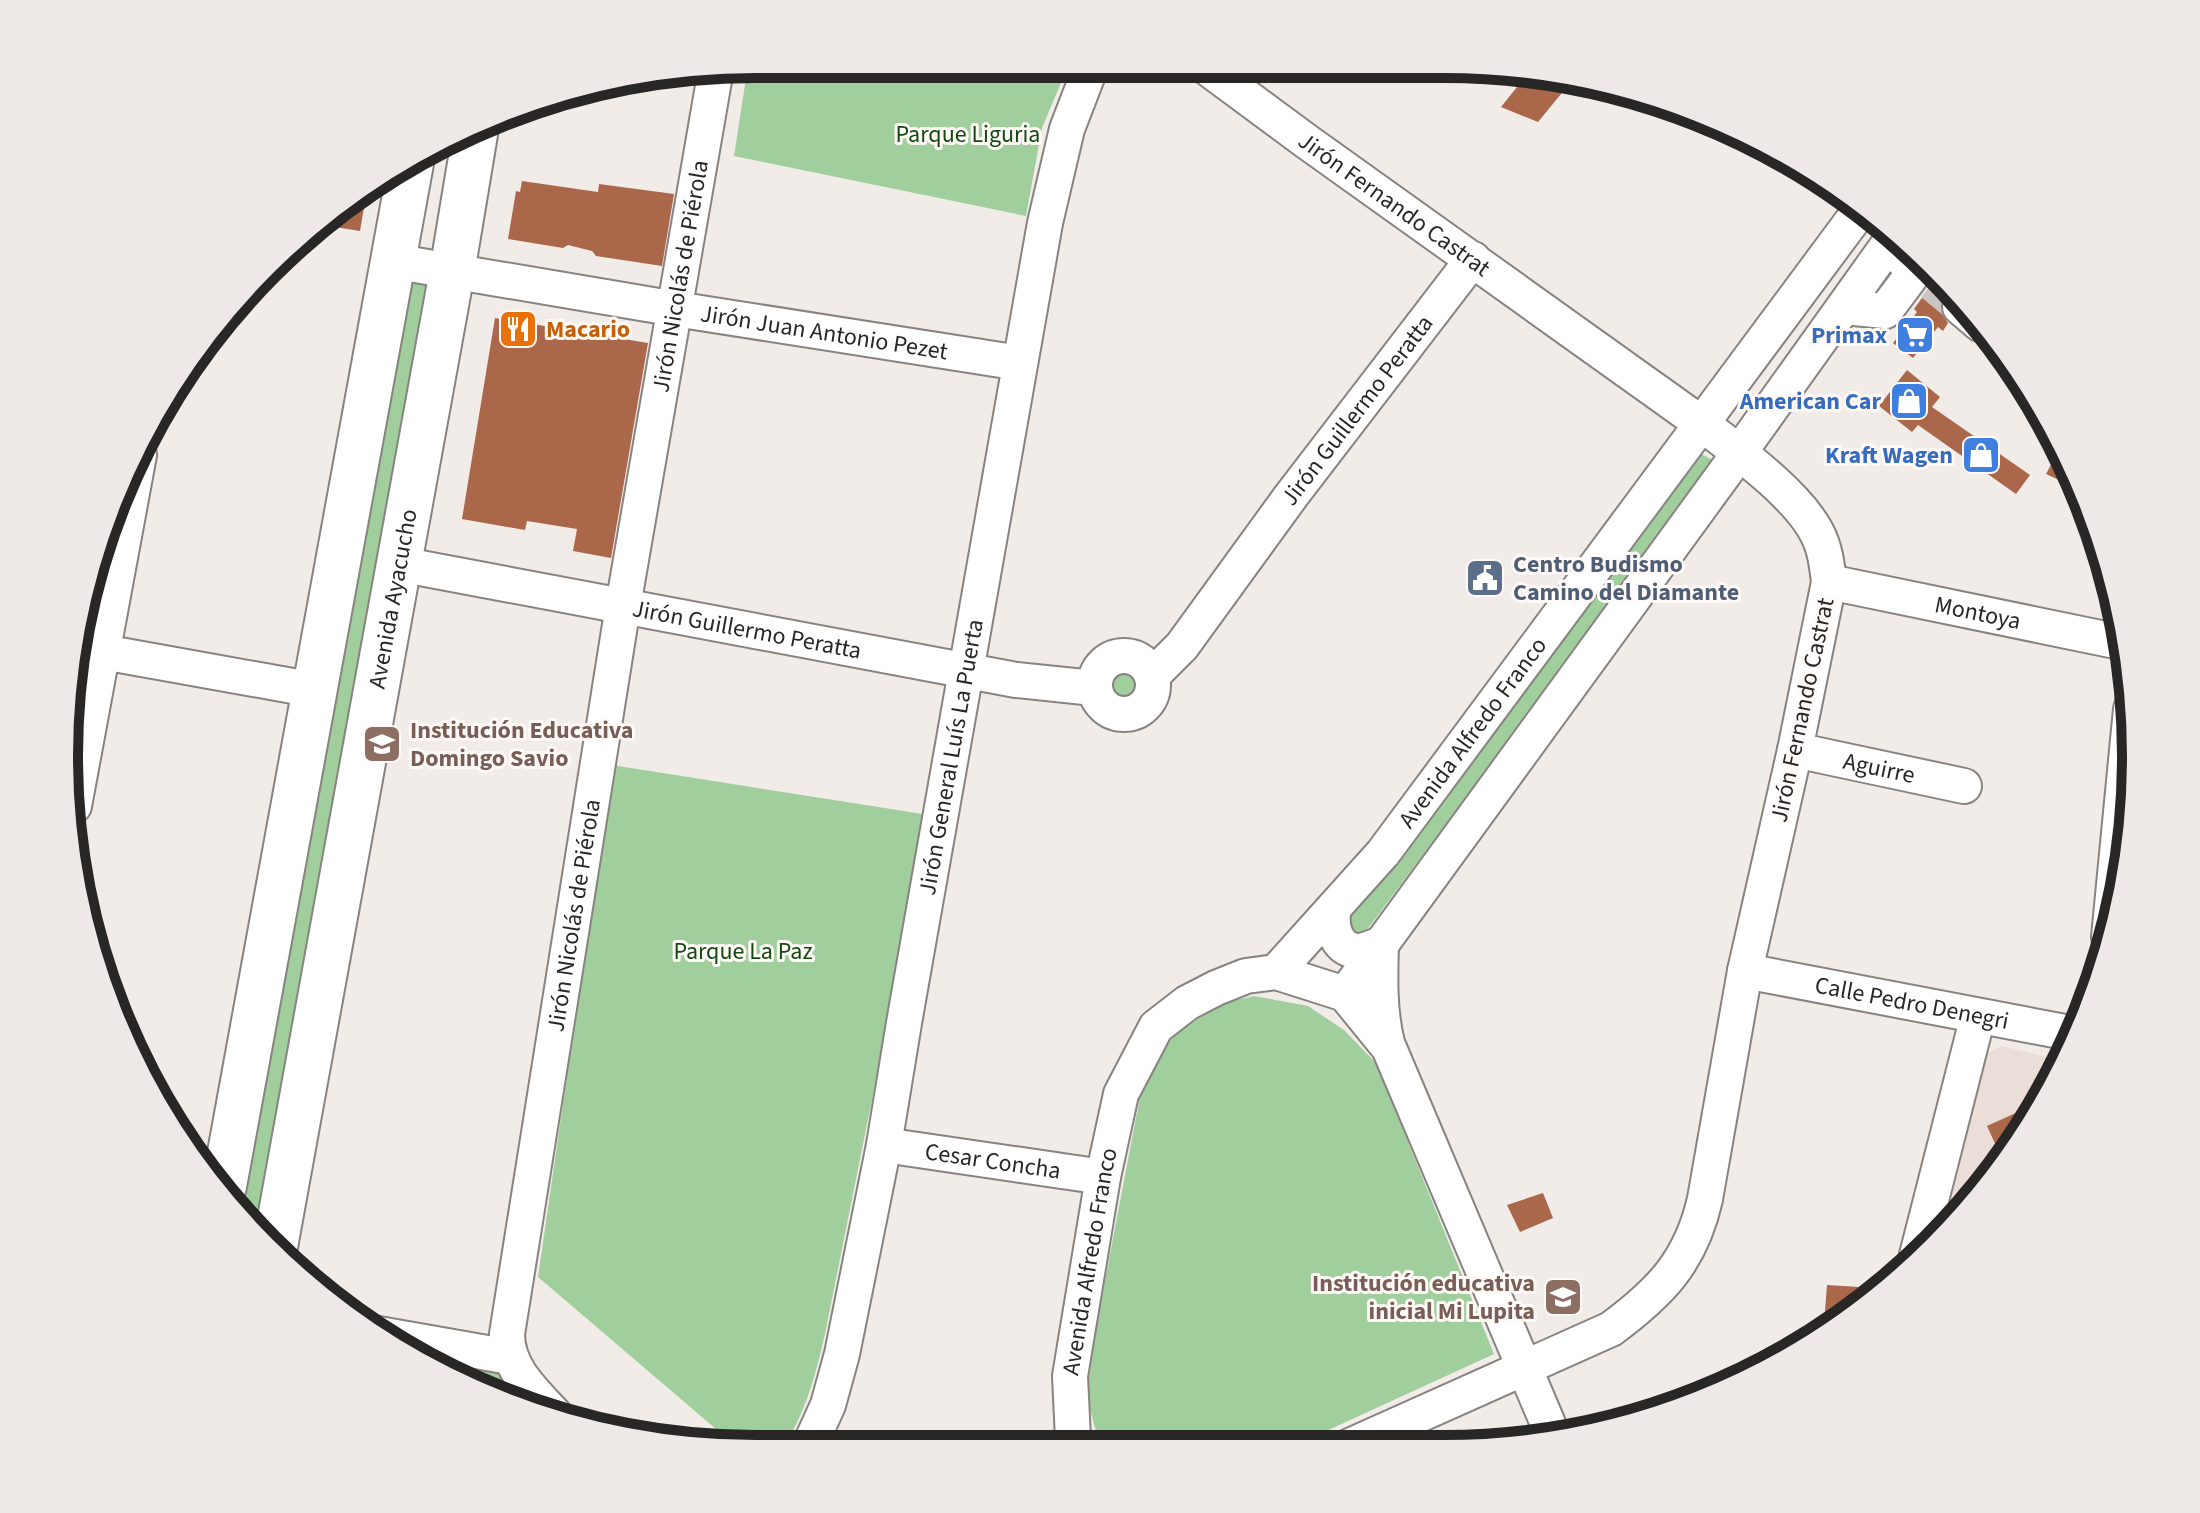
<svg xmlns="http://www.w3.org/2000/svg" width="2200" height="1513" font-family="'Source Sans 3',sans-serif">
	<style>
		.built { fill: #ebddd8 }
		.green { fill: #a1ce9d }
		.building { fill: #aa6749 }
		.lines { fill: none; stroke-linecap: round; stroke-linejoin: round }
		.minor-tunnel { stroke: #cac5c2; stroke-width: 34; stroke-dasharray: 34 17; stroke-linecap: butt }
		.minor-casing { stroke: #888380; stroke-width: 38 }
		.major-casing { stroke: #888380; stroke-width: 48 }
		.minor { stroke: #fff; stroke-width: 34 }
		.major { stroke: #fff; stroke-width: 44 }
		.labels { text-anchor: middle; stroke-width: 6; stroke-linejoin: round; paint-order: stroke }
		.park-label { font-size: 24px; fill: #144912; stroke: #fff9f7 }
		.street-label { font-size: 24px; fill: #292726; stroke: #fff9f7 }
		.food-label { font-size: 24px; font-weight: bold; fill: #c56008; stroke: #fff9f7; text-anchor: start }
		.shop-label { font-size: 24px; font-weight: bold; fill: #366cbe; stroke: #fff9f7; text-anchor: end }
		.service-label { font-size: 24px; font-weight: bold; fill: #4e5e75; stroke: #fff9f7; text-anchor: start }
		.education-label { font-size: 24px; font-weight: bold; fill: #785e54; stroke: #fff9f7; text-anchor: start }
		.rim { fill: none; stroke: #292726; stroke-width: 10 }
	</style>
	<rect width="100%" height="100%" fill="#f2ece9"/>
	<!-- built -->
	<path class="built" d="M 2001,1046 L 2048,1057 L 2064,1058 L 2019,1142 L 1943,1235 L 1986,1054 Z"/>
	<!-- green -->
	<g class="green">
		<path d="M 757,64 L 1069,64 L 1042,128 L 1026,216 L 734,156 L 748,65 Z"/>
		<path d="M 408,273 L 437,278 L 263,1241 L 240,1209 Z"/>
		<path d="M 1695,451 L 1717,462 L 1360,939 L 1349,938 L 1342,912 Z"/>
		<circle cx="1123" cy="684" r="18"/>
		<path d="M 612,765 L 929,815 L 825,1334 C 815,1377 806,1412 782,1449 L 737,1447 L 538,1277 Z"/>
		<path d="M 1254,996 L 1308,1006 L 1344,1030 L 1376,1063 L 1494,1354 L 1287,1449 L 1105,1449 L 1095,1428 L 1086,1394 L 1096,1328 L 1143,1081 L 1175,1034 L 1223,1003 Z"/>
		<path d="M 355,1318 L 491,1347 L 534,1409 L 491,1396 L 371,1332 Z"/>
	</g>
	<!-- building -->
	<g class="building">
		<path d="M 1529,72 L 1575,77 L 1538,122 L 1501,107 Z"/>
		<path d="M 522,181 L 598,192 L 599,184 L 674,194 L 662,266 L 596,256 L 592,251 L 568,245 L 563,248 L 508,239 L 516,191 L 520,192 Z"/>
		<path d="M 368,184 L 360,231 L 322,225 L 342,207 Z"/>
		<path d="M 1939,274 L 1952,289 L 1944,295 L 1940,304 L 1942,314 L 1948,323 L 1943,331 L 1938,327 L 1913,358 L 1893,343 L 1917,312 L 1914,309 Z"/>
		<path d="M 495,318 L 648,343 L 611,558 L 573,551 L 577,529 L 527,521 L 525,530 L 462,519 Z"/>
		<path d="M 1907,370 L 1940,397 L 1932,407 L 2030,475 L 2016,494 L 1918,425 L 1912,432 L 1879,406 Z"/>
		<path d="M 2060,448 L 2069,465 L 2083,491 L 2046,474 Z"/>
		<path d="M 2040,1102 L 2019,1142 L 2003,1161 L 1987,1126 Z"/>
		<path d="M 1543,1193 L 1553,1218 L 1520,1232 L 1507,1205 Z"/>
		<path d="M 1827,1285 L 1875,1288 L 1824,1324 Z"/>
	</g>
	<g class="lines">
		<!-- minor-tunnel -->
		<path class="minor-tunnel" d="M 1932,284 L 1960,307"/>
		<defs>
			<g id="minor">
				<path id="s1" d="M 1202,64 L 1306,141 L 1702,424 C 1737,451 1797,494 1817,533 C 1825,548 1827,565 1829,582 L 1795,750 L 1745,971 L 1705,1199 C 1691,1261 1661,1292 1611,1329 L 1343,1449"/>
				<path id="s2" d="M 392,261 L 688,311 L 1020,363"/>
				<path d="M 1844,307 L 1885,311 L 1915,271 L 1888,246"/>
				<path d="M 1960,307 L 1980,324"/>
				<path id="s3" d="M 399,564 L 1016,680 L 1094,688"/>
				<path id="s4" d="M 1829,582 L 2125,643"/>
				<path d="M 75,647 L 315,690"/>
				<circle cx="1124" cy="685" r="29"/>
				<path id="s5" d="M 1152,676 L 1182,646 L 1291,496 L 1473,259"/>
				<path id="s6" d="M 1795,750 L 1964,786"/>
				<path d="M 74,806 L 139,455"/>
				<path d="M 1334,908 C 1330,925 1335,947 1355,951 C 1363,952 1373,947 1381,944 C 1380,978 1379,1010 1387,1043"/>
				<path d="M 2109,937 L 2131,709"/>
				<path id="s7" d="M 1745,971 L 2070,1033 L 2078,1032"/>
				<path id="s8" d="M 1276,972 L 1383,853 L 1858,213"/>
				<path d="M 1345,994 L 1724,474 L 1893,238"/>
				<path id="s9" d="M 884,1145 L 1103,1177"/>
				<path d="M 1916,1259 L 1978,1016"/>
				<path d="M 373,1333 L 510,1357"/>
				<path id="s10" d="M 556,1416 C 534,1392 507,1369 507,1334 L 623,606 L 716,69"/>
				<path id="s11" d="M 808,1449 L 828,1405 L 842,1354 L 884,1145 L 904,1023 L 1045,223 L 1067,129 L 1092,64"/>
				<path id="s12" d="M 1077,1449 L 1073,1439 L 1070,1376 L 1103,1177 L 1121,1094 L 1156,1027 L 1187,1003 L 1216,988 L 1246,976 L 1276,972 L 1345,994 L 1389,1048 L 1554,1438"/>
			</g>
			<g id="major">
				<path d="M 224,1186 L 411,163"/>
				<path id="s13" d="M 274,1252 L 452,272 L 475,134"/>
			</g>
		</defs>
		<!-- minor casing -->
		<use href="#minor" class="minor-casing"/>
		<!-- major casing -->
		<use href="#major" class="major-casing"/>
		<!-- minor -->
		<use href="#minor" class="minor"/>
		<!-- major -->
		<use href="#major" class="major"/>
	</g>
	<!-- icons -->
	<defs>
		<symbol id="restaurant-square" viewBox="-11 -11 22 22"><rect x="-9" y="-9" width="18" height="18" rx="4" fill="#e8710a" stroke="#fff9f7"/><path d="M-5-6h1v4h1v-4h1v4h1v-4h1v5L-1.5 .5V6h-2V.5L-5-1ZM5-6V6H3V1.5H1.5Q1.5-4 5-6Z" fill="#fff"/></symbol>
		<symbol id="supermarket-square" viewBox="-11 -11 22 22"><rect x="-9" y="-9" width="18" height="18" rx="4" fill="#3f7fe0" stroke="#fff9f7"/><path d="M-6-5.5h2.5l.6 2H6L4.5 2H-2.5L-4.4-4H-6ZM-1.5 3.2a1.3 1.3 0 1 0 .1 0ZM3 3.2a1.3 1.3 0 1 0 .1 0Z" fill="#fff"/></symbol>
		<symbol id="shop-square" viewBox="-11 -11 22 22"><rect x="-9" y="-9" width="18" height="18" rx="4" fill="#3f7fe0" stroke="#fff9f7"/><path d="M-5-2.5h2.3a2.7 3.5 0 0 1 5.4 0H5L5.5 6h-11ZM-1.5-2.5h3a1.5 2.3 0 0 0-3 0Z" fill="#fff"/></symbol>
		<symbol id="civic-square" viewBox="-11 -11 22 22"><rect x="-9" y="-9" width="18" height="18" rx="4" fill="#5c6f8a" stroke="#fff9f7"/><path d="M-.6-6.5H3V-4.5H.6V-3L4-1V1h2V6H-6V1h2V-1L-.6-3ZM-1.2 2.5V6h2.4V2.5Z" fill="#fff"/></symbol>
		<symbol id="school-square" viewBox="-11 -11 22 22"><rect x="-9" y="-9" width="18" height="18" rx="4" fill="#8d6e63" stroke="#fff9f7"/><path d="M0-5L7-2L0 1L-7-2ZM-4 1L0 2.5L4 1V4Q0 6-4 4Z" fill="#fff"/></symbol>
	</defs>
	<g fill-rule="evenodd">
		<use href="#restaurant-square" x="496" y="307" width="44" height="44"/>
		<use href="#supermarket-square" x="1893" y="313" width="44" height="44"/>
		<use href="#shop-square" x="1887" y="379" width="44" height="44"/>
		<use href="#shop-square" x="1959" y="433" width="44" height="44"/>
		<use href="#civic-square" x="1463" y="556" width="44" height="44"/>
		<use href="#school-square" x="360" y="722" width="44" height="44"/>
		<use href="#school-square" x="1541" y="1275" width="44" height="44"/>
	</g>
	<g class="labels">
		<!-- park labels -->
		<g class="park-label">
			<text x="968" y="142">Parque Liguria</text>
			<text x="743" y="959">Parque La Paz</text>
		</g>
		<!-- street labels -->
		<g class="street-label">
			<text dy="8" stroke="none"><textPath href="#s1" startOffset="238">Jirón Fernando Castrat</textPath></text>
			<text dy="8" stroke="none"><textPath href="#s10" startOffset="1170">Jirón Nicolás de Piérola</textPath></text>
			<text dy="8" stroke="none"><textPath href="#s2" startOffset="438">Jirón Juan Antonio Pezet</textPath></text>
			<text dy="8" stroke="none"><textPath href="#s5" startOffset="336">Jirón Guillermo Peratta</textPath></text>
			<text dy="8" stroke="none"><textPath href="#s13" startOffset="664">Avenida Ayacucho</textPath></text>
			<text dy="8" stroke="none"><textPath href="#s4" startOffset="152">Montoya</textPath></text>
			<text dy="8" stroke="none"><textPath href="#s3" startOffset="354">Jirón Guillermo Peratta</textPath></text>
			<text transform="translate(1802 710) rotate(-78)" y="8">Jirón Fernando Castrat</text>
			<text dy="8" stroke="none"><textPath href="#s8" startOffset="310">Avenida Alfredo Franco</textPath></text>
			<text dy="8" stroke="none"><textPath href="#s11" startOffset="708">Jirón General Luís La Puerta</textPath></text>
			<text dy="8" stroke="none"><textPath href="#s6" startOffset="86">Aguirre</textPath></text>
			<text dy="8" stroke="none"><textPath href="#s10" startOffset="522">Jirón Nicolás de Piérola</textPath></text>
			<text dy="8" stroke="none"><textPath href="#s7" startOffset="170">Calle Pedro Denegri</textPath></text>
			<text dy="8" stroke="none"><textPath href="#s9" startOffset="110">Cesar Concha</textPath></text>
			<text dy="8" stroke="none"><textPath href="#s12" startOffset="190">Avenida Alfredo Franco</textPath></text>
		</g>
		<!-- food labels -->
		<g class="food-label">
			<text x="546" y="337">Macario</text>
		</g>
		<!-- shop labels -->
		<g class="shop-label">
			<text x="1887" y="343">Primax</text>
			<text x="1881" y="409">American Car</text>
			<text x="1953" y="463">Kraft Wagen</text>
		</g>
		<!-- service labels -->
		<g class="service-label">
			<text x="1513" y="572">Centro Budismo<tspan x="1513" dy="28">Camino del Diamante</tspan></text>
		</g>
		<!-- education labels -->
		<g class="education-label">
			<text x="410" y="738">Institución Educativa<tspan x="410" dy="28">Domingo Savio</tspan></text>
			<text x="1535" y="1291" text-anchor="end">Institución educativa<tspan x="1535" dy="28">inicial Mi Lupita</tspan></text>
		</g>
	</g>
	<!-- crop -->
	<path d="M0 0H2200V1513H0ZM756 78H1444A678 678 0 0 1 2122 756V757A678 678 0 0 1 1444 1435H756A678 678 0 0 1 78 757V756A678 678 0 0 1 756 78Z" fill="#eee8e6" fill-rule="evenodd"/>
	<path class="rim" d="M756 78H1444A678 678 0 0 1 2122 756V757A678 678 0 0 1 1444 1435H756A678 678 0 0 1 78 757V756A678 678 0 0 1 756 78Z"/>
</svg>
